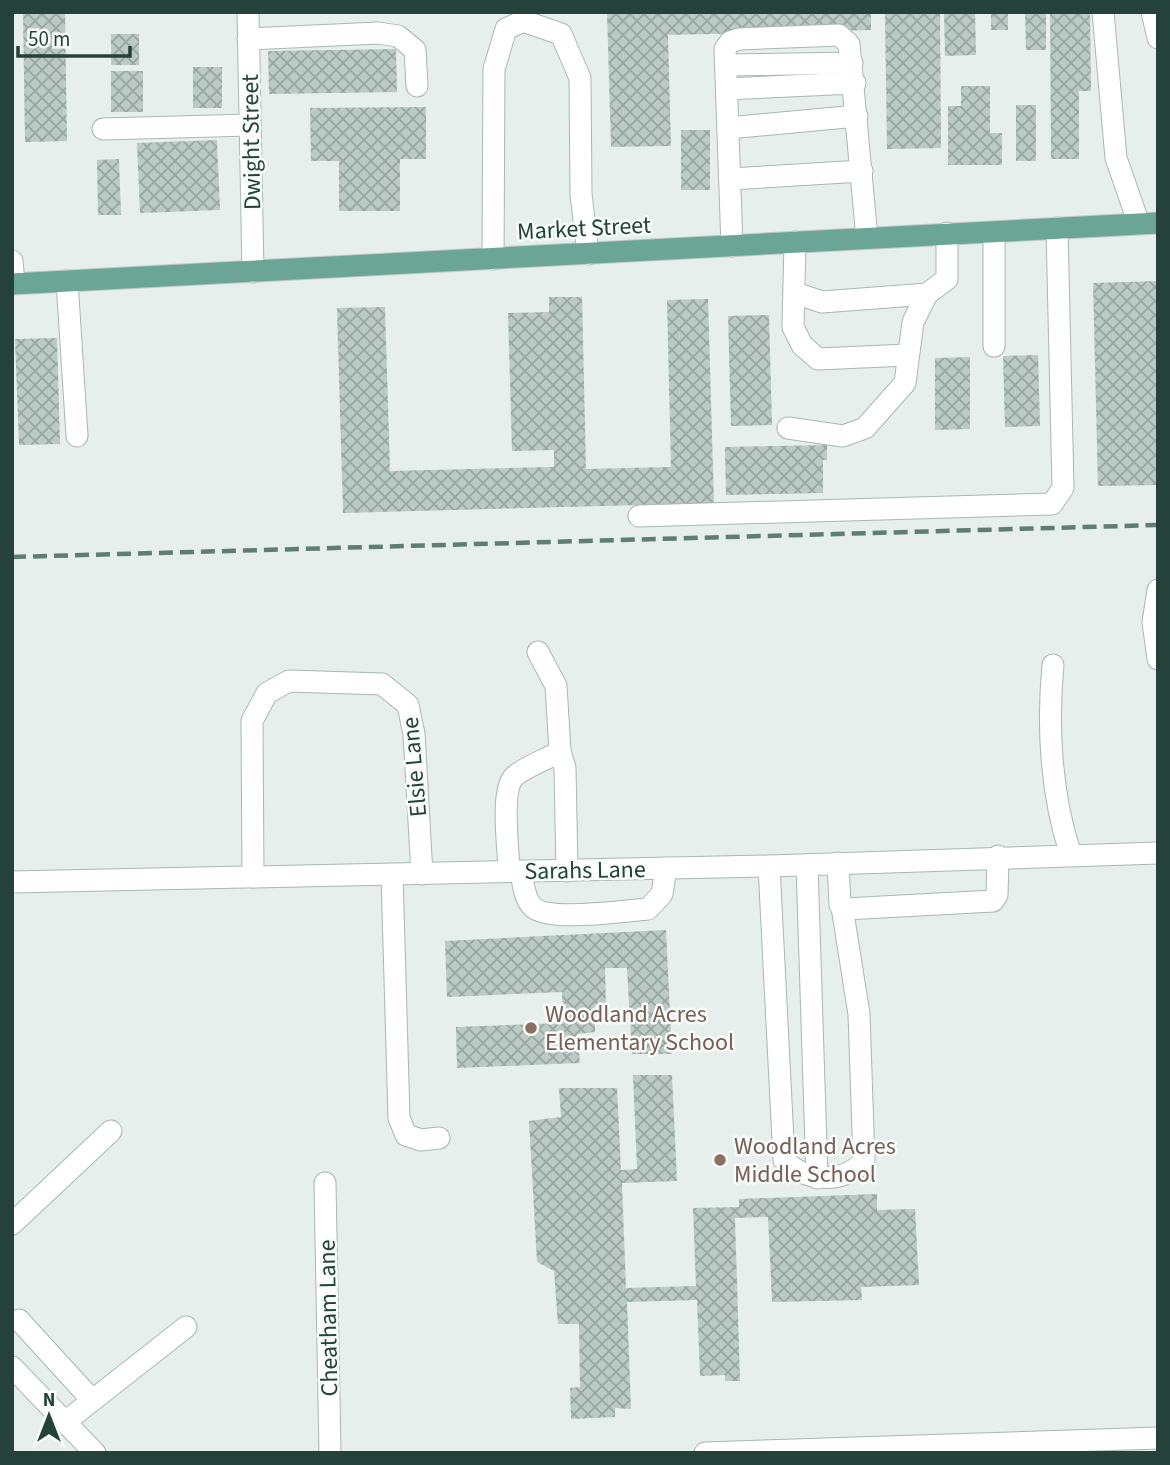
<svg xmlns="http://www.w3.org/2000/svg" width="1170" height="1465" font-family="'Source Sans 3',sans-serif">
	<style>
		.building { fill: url(#building-cross-hatch) }
		.lines { fill: none; stroke-linecap: round; stroke-linejoin: round }
		.minor-casing { stroke: #a8b8b2; stroke-width: 23 }
		.major-casing { stroke: #c2cac8; stroke-width: 23 }
		.minor { stroke: #fff; stroke-width: 21 }
		.major { stroke: #6aa596; stroke-width: 21 }
		.rail { stroke: #5f7d75; stroke-width: 4.5; stroke-dasharray: 14 7; stroke-linecap: butt }
		.education-dot { fill: #8d6e63; stroke: #f7fbf9; stroke-width: 2.5 }
		.labels { text-anchor: middle; stroke-width: 5; stroke-linejoin: round; paint-order: stroke }
		.street-label { font-size: 24px; fill: #24423a; stroke: #f7fbf9 }
		.education-label { font-size: 24px; fill: #785e54; stroke: #f7fbf9; text-anchor: start }
	</style>
	<defs>
		<pattern id="building-cross-hatch" width="8" height="8" patternUnits="userSpaceOnUse" patternTransform="scale(1.75)"><rect width="8" height="8" fill="#bbcac4"/><path d="M0 0l8 8M0 8l8-8" fill="none" stroke="#98a6a0"/></pattern>
	</defs>
	<rect width="100%" height="100%" fill="#e6efeb"/>
	<!-- building -->
	<g class="building">
		<path d="M 23,12 L 65,12 L 67,141 L 25,142 Z"/>
		<path d="M 607,12 L 871,12 L 871,30 L 668,35 L 671,146 L 611,147 Z"/>
		<path d="M 885,12 L 940,12 L 941,148 L 887,149 Z"/>
		<path d="M 944,12 L 975,12 L 976,55 L 945,56 Z"/>
		<rect x="991" y="12" width="17" height="18"/>
		<path d="M 1025,12 L 1046,12 L 1046,50 L 1026,50 Z"/>
		<path d="M 1050,12 L 1090,12 L 1091,91 L 1079,91 L 1079,159 L 1051,159 Z"/>
		<rect x="111" y="34" width="28" height="31"/>
		<path d="M 396,49 L 397,92 L 269,94 L 268,51 Z"/>
		<rect x="193" y="67" width="29" height="41"/>
		<rect x="111" y="71" width="32" height="41"/>
		<path d="M 961,86 L 990,86 L 990,133 L 1002,133 L 1002,165 L 948,165 L 948,106 L 961,106 Z"/>
		<rect x="1016" y="105" width="20" height="56"/>
		<path d="M 426,107 L 426,159 L 400,159 L 400,211 L 339,211 L 339,161 L 311,161 L 310,108 Z"/>
		<rect x="681" y="130" width="29" height="60"/>
		<path d="M 217,140 L 220,210 L 140,213 L 137,143 Z"/>
		<path d="M 119,159 L 121,215 L 98,215 L 97,160 Z"/>
		<path d="M 1158,281 L 1158,485 L 1098,486 L 1093,283 Z"/>
		<path d="M 549,297 L 582,297 L 586,469 L 671,467 L 667,300 L 708,299 L 714,503 L 343,513 L 337,308 L 385,307 L 390,471 L 554,467 L 554,450 L 512,451 L 508,313 L 549,312 Z"/>
		<path d="M 769,315 L 772,425 L 731,426 L 728,316 Z"/>
		<path d="M 57,338 L 60,444 L 19,445 L 15,339 Z"/>
		<path d="M 1038,355 L 1040,426 L 1005,427 L 1003,356 Z"/>
		<path d="M 970,357 L 970,429 L 935,430 L 935,358 Z"/>
		<path d="M 827,445 L 827,460 L 823,460 L 823,493 L 726,495 L 725,447 Z"/>
		<path d="M 666,930 L 672,1054 L 632,1054 L 627,968 L 605,968 L 606,1005 L 595,1005 L 595,1032 L 577,1034 L 580,1063 L 457,1068 L 456,1027 L 563,1023 L 562,992 L 447,997 L 445,941 Z"/>
		<path d="M 633,1075 L 672,1075 L 677,1181 L 622,1183 L 626,1288 L 696,1286 L 693,1208 L 739,1207 L 739,1199 L 877,1194 L 877,1210 L 915,1209 L 919,1285 L 861,1287 L 862,1300 L 772,1302 L 768,1217 L 735,1218 L 740,1381 L 725,1381 L 725,1375 L 700,1376 L 697,1300 L 627,1302 L 631,1409 L 615,1408 L 615,1417 L 571,1419 L 570,1388 L 580,1387 L 579,1324 L 558,1324 L 554,1271 L 537,1262 L 529,1121 L 561,1117 L 559,1088 L 617,1088 L 621,1170 L 637,1169 Z"/>
	</g>
	<g class="lines">
		<defs>
			<g id="minor">
				<path d="M 248,12 L 253,272"/>
				<path d="M 1103,12 L 1116,158 L 1139,224"/>
				<path d="M 1152,12 L 1158,38"/>
				<path d="M 248,39 L 378,33 L 398,36 L 415,50 L 417,86"/>
				<path d="M 726,65 L 852,63"/>
				<path d="M 727,89 L 855,83"/>
				<path d="M 728,128 L 857,116"/>
				<path d="M 103,129 L 250,125"/>
				<path d="M 730,179 L 862,171"/>
				<path d="M 994,233 L 994,346"/>
				<path d="M 795,242 L 793,327 L 802,345 L 818,359 L 907,355"/>
				<path d="M 732,246 L 725,49 L 730,42 L 739,39 L 839,35 L 849,44 L 867,238"/>
				<path d="M 493,259 L 494,69 L 506,29 L 523,21 L 561,34 L 580,78 L 581,194 L 588,254"/>
				<path d="M 12,261 L 14,283"/>
				<path d="M 67,281 L 77,436"/>
				<path d="M 795,293 L 822,302 L 927,294 L 947,279 L 947,233"/>
				<path d="M 788,428 L 843,436 L 865,428 L 905,383 L 913,322 L 927,294"/>
				<path d="M 639,516 L 1052,504 L 1063,488 L 1057,228"/>
				<path d="M 1158,590 L 1153,622 L 1158,659"/>
				<path d="M 538,652 L 556,686 L 560,751 L 565,768 L 567,871"/>
				<path d="M 1053,665 C 1047,727 1051,796 1071,855"/>
				<path d="M 838,863 L 840,905 L 845,909 L 993,901 L 997,895 L 998,856"/>
				<path d="M 807,865 L 817,1178"/>
				<path d="M 769,866 L 784,1160 C 804,1181 843,1185 864,1161 L 859,1014 L 842,907"/>
				<path d="M 509,871 C 509,851 499,787 516,775 C 529,765 546,760 560,751"/>
				<path d="M 521,871 C 523,883 524,899 533,907 C 548,922 625,911 648,909 L 662,894 L 666,868"/>
				<path d="M 392,875 L 399,1118 L 406,1135 L 421,1140 L 439,1138"/>
				<path d="M 253,877 L 252,721 L 267,693 L 289,681 L 382,684 L 408,705 L 414,734 L 422,874"/>
				<path d="M 12,882 L 769,866 L 1158,853"/>
				<path d="M 325,1183 L 330,1453"/>
				<path d="M 12,1224 L 111,1131"/>
				<path d="M 19,1320 L 92,1400"/>
				<path d="M 12,1367 L 95,1453"/>
				<path d="M 65,1422 L 186,1327"/>
				<path d="M 705,1453 L 1158,1438"/>
			</g>
			<path id="major" d="M 12,284 L 1158,223"/>
		</defs>
		<!-- minor casing -->
		<use href="#minor" class="minor-casing"/>
		<!-- major casing -->
		<use href="#major" class="major-casing"/>
		<!-- minor -->
		<use href="#minor" class="minor"/>
		<!-- major -->
		<use href="#major" class="major"/>
		<!-- rail -->
		<path class="rail" d="M 12,557 L 1158,525"/>
	</g>
	<!-- markers -->
	<g class="education-dot">
		<circle cx="531" cy="1028" r="7"/>
		<circle cx="720" cy="1160" r="7"/>
	</g>
	<g class="labels">
		<!-- street labels -->
		<g class="street-label">
			<text transform="translate(251 142) rotate(-91)" y="8">Dwight Street</text>
			<text transform="translate(584 228) rotate(-3)" y="8">Market Street</text>
			<text transform="translate(414 767) rotate(-95)" y="8">Elsie Lane</text>
			<text transform="translate(585 870) rotate(-1)" y="8">Sarahs Lane</text>
			<text transform="translate(328 1318) rotate(-91)" y="8">Cheatham Lane</text>
		</g>
		<!-- education labels -->
		<g class="education-label">
			<text x="545" y="1022">Woodland Acres<tspan x="545" dy="28">Elementary School</tspan></text>
			<text x="734" y="1154">Woodland Acres<tspan x="734" dy="28">Middle School</tspan></text>
		</g>
	</g>
	<!-- border -->
	<rect width="1170" height="1465" fill="none" stroke="#24423a" stroke-width="28"/>
	<!-- north arrow -->
	<g transform="translate(49 1416)" stroke="#f7fbf9" stroke-width="5" paint-order="stroke">
	<path d="M0-5L12 26L0 18L-12 26Z" fill="#24423a"/>
	<text y="-10" font-size="19" font-weight="bold" text-anchor="middle" fill="#24423a">N</text>
	</g>
	<!-- scale -->
	<path d="M18 46v10h112v-10" fill="none" stroke="#24423a" stroke-width="3.5"/>
	<text x="28" y="46" font-size="21" fill="#24423a" stroke="#f7fbf9" stroke-width="5" paint-order="stroke">50 m</text>
</svg>
